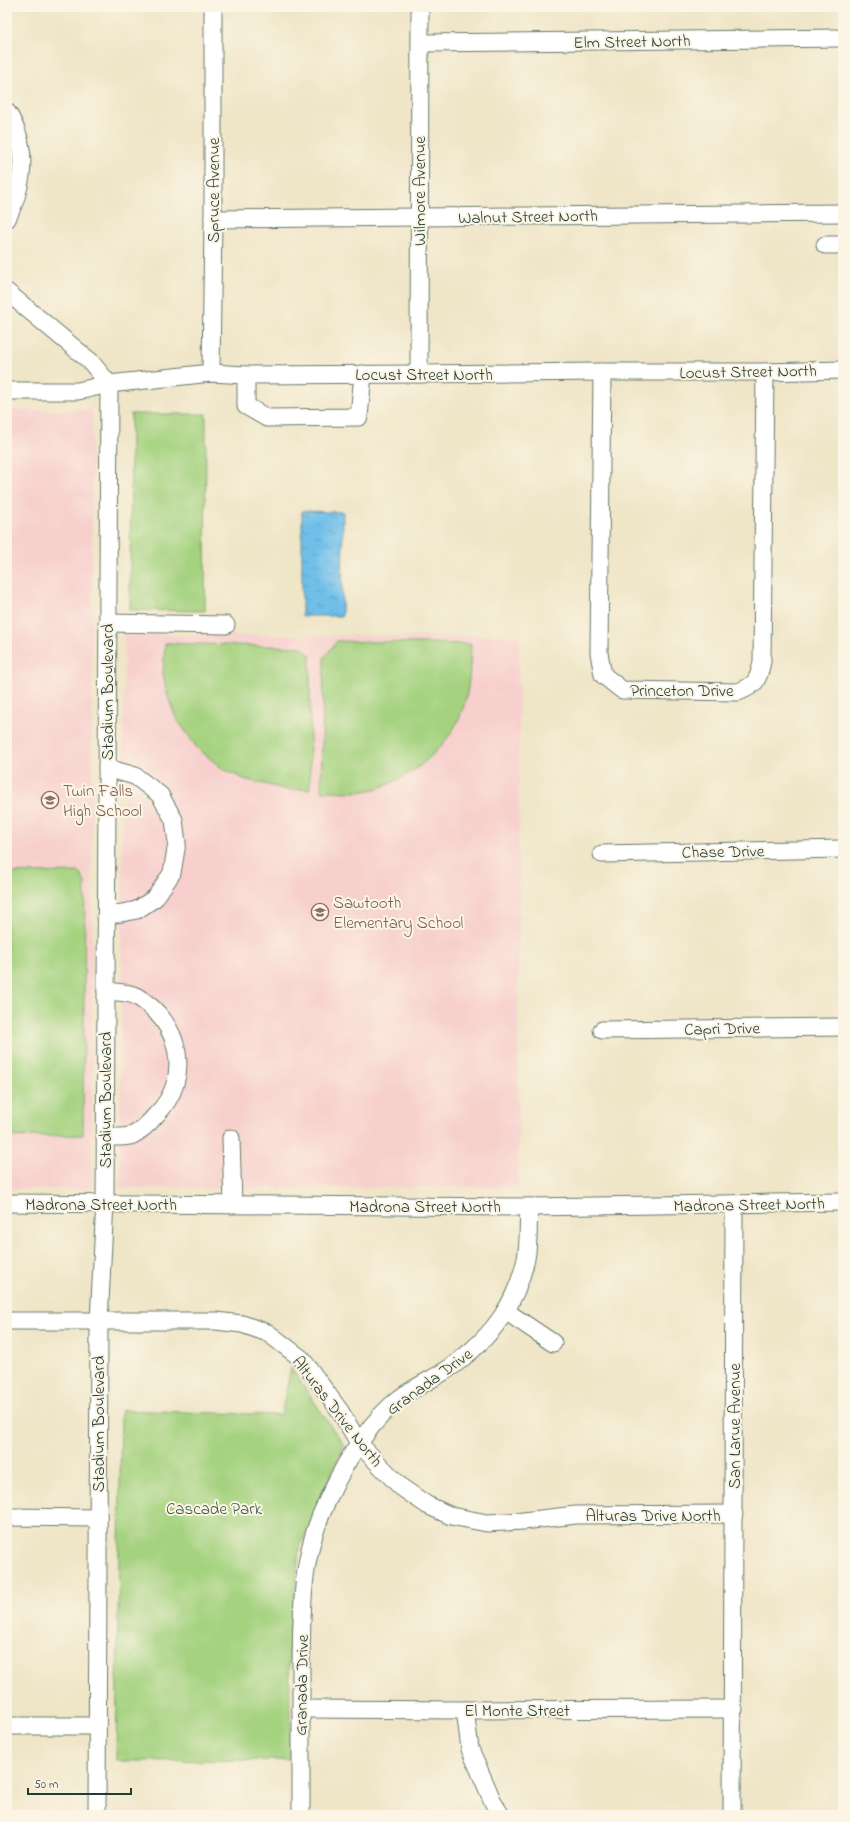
<svg xmlns="http://www.w3.org/2000/svg" width="850" height="1822" font-family="'Indie Flower',sans-serif">
	<style>
		.built { fill: #f7d0cd }
		.park { fill: #a4d27f; stroke: #62885a }
		.water { fill: url(#water-ripples); stroke: #477e8f }
		.lines { fill: none; stroke-linecap: round; stroke-linejoin: round }
		.minor-casing { stroke: #687867; stroke-width: 19 }
		.minor { stroke: #fff; stroke-width: 17 }
		.labels { text-anchor: middle; stroke-width: 4; stroke-linejoin: round; paint-order: stroke }
		.street-label { font-size: 17px; fill: #1f3d34; stroke: #fcf5e5 }
		.education-label { font-size: 17px; fill: #785e54; stroke: #fcf5e5; text-anchor: start }
		.park-label { font-size: 17px; fill: #3a5b43; stroke: #fcf5e5 }
	</style>
	<defs>
		<pattern id="water-ripples" width="26" height="14" patternUnits="userSpaceOnUse"><rect width="26" height="14" fill="#6fbfea"/><path d="M2 4q2-2 4 0t4 0M15 11q2-2 4 0t4 0" fill="none" stroke="#5b9cbe"/></pattern>
	</defs>
	<rect width="100%" height="100%" fill="#fcf5e5"/>
	<filter id="ink" filterUnits="userSpaceOnUse"><feTurbulence type="fractalNoise" baseFrequency=".025" numOctaves="2"/><feDisplacementMap in="SourceGraphic" scale="8" xChannelSelector="R" yChannelSelector="G"/><feConvolveMatrix kernelMatrix="1 2 1 2 8 2 1 2 1" color-interpolation-filters="sRGB"/></filter>
	<filter id="wash" filterUnits="userSpaceOnUse"><feTurbulence type="fractalNoise" baseFrequency=".012" numOctaves="4" result="noise"/><feDisplacementMap in="SourceGraphic" scale="16" xChannelSelector="R" yChannelSelector="G"/><feGaussianBlur stdDeviation="0.9" result="paint"/><feColorMatrix in="noise" values="0 0 0 0 0 0 0 0 0 0 0 0 0 0 0 0 0 1.4 0 .05"/><feComposite in="paint" operator="in"/></filter>
	<g filter="url(#wash)">
		<rect width="100%" height="100%" fill="#efe5c7"/>
		<!-- built -->
		<g class="built">
			<rect x="7" y="410" width="85" height="779"/>
			<path d="M 124,635 L 519,636 L 518,1187 L 120,1188 Z"/>
		</g>
		<!-- park -->
		<g class="park">
			<path d="M 131,414 L 206,414 L 205,611 L 130,610 Z"/>
			<path d="M 337,641 L 471,644 C 470,668 470,692 461,714 C 447,750 403,786 364,791 C 350,793 335,791 321,791 L 324,658 Z"/>
			<path d="M 165,643 L 302,647 L 310,655 L 310,789 L 288,790 L 244,779 L 223,769 L 198,749 L 176,718 L 167,694 L 163,674 Z"/>
			<path d="M 79,872 L 85,882 L 83,1135 L 7,1137 L 7,873 Z"/>
			<path d="M 291,1368 L 344,1445 L 299,1550 L 289,1653 L 291,1760 L 116,1761 L 121,1410 L 281,1415 Z"/>
		</g>
		<!-- water -->
		<path class="water" d="M 302,511 L 343,512 L 342,616 L 302,616 Z"/>
	</g>
	<g filter="url(#ink)">
		<g class="lines">
			<defs>
				<g id="minor">
					<path d="M 421,43 L 843,38"/>
					<path d="M 7,112 C 29,146 24,184 7,219"/>
					<path d="M 213,219 L 843,213"/>
					<path d="M 825,245 L 843,245"/>
					<path d="M 7,292 L 90,361 L 109,384 L 105,1202 L 99,1322 L 97,1815"/>
					<path d="M 602,372 L 599,653 L 603,675 L 622,690 L 738,692 C 756,685 758,681 762,662 L 765,372"/>
					<path d="M 211,373 L 213,219 L 213,7"/>
					<path d="M 419,374 L 420,7"/>
					<path d="M 246,375 L 246,406 L 267,418 L 359,417 L 363,374"/>
					<path d="M 7,391 L 78,391 L 109,384 L 211,373 L 246,375 L 419,374 L 602,372 L 765,372 L 843,370"/>
					<path d="M 107,623 L 226,625"/>
					<path d="M 602,854 L 843,849"/>
					<path d="M 106,916 L 137,910 L 155,898 L 172,873 L 177,843 L 174,820 L 160,795 L 135,776 L 107,768"/>
					<path d="M 602,1030 L 843,1027"/>
					<path d="M 105,1137 C 113,1137 125,1138 133,1135 C 141,1131 150,1122 156,1115 C 193,1078 181,1022 136,996 C 128,992 114,992 106,991"/>
					<path d="M 231,1138 L 233,1205"/>
					<path d="M 7,1203 L 529,1207 L 843,1202"/>
					<path d="M 507,1312 L 553,1343"/>
					<path d="M 7,1321 L 216,1321 L 242,1324 L 268,1333 L 302,1359 L 340,1411 L 359,1443 L 368,1453 L 401,1487 L 427,1505 L 451,1516 L 487,1523 L 523,1521 L 576,1515 L 734,1514"/>
					<path d="M 7,1517 L 97,1518"/>
					<path d="M 301,1709 L 465,1710 L 734,1709"/>
					<path d="M 465,1710 L 470,1749 L 494,1804 L 501,1815"/>
					<path d="M 7,1726 L 97,1726"/>
					<path d="M 301,1815 C 301,1766 301,1718 301,1669 C 302,1607 300,1556 328,1499 C 345,1462 368,1423 400,1398 C 419,1384 441,1376 459,1361 C 495,1333 516,1303 526,1259 C 529,1243 528,1223 529,1207"/>
					<path d="M 732,1815 L 734,1204"/>
				</g>
			</defs>
			<!-- minor casing -->
			<use href="#minor" class="minor-casing"/>
			<!-- minor -->
			<use href="#minor" class="minor"/>
		</g>
	</g>
	<!-- icons -->
	<defs>
		<symbol id="school-ring" viewBox="-11 -11 22 22"><circle r="9.5" fill="#fcf5e5" stroke="#8d6e63" stroke-width="1.5"/><path d="M0-5L7-2L0 1L-7-2ZM-4 1L0 2.5L4 1V4Q0 6-4 4Z" fill="#8d6e63"/></symbol>
	</defs>
	<g fill-rule="evenodd">
		<use href="#school-ring" x="40" y="790" width="20" height="20"/>
		<use href="#school-ring" x="310" y="902" width="20" height="20"/>
	</g>
	<g class="labels">
		<!-- street labels -->
		<g class="street-label">
			<text transform="translate(632 41) rotate(-1)" y="6">Elm Street North</text>
			<text transform="translate(213 190) rotate(-90)" y="6">Spruce Avenue</text>
			<text transform="translate(419 191) rotate(-90)" y="6">Wilmore Avenue</text>
			<text transform="translate(528 216) rotate(-1)" y="6">Walnut Street North</text>
			<text transform="translate(748 371) rotate(-1)" y="6">Locust Street North</text>
			<text x="424" y="380">Locust Street North</text>
			<text x="682" y="696">Princeton Drive</text>
			<text transform="translate(107 692) rotate(-90)" y="6">Stadium Boulevard</text>
			<text transform="translate(723 851) rotate(-1)" y="6">Chase Drive</text>
			<text transform="translate(722 1028) rotate(-1)" y="6">Capri Drive</text>
			<text transform="translate(105 1100) rotate(-90)" y="6">Stadium Boulevard</text>
			<text x="101" y="1210">Madrona Street North</text>
			<text transform="translate(749 1204) rotate(-1)" y="6">Madrona Street North</text>
			<text x="425" y="1212">Madrona Street North</text>
			<text transform="translate(429 1381) rotate(-36)" y="6">Granada Drive</text>
			<text transform="translate(338 1411) rotate(52)" y="6">Alturas Drive North</text>
			<text transform="translate(98 1424) rotate(-90)" y="6">Stadium Boulevard</text>
			<text transform="translate(734 1426) rotate(-90)" y="6">San Larue Avenue</text>
			<text x="653" y="1521">Alturas Drive North</text>
			<text transform="translate(301 1685) rotate(-89)" y="6">Granada Drive</text>
			<text x="517" y="1716">El Monte Street</text>
		</g>
		<!-- education labels -->
		<g class="education-label">
			<text x="63" y="796">Twin Falls<tspan x="63" dy="20">High School</tspan></text>
			<text x="333" y="908">Sawtooth<tspan x="333" dy="20">Elementary School</tspan></text>
		</g>
		<!-- park labels -->
		<g class="park-label">
			<text x="214" y="1514">Cascade Park</text>
		</g>
	</g>
	<!-- margin -->
	<rect width="850" height="1822" fill="none" stroke="#fcf5e5" stroke-width="24"/>
	<!-- scale -->
	<path d="M28 1788v6h103v-6" fill="none" stroke="#1f3d34" stroke-width="2"/>
	<text x="34" y="1788" font-size="12" fill="#1f3d34" stroke="#fcf5e5" stroke-width="3" paint-order="stroke">50 m</text>
</svg>
